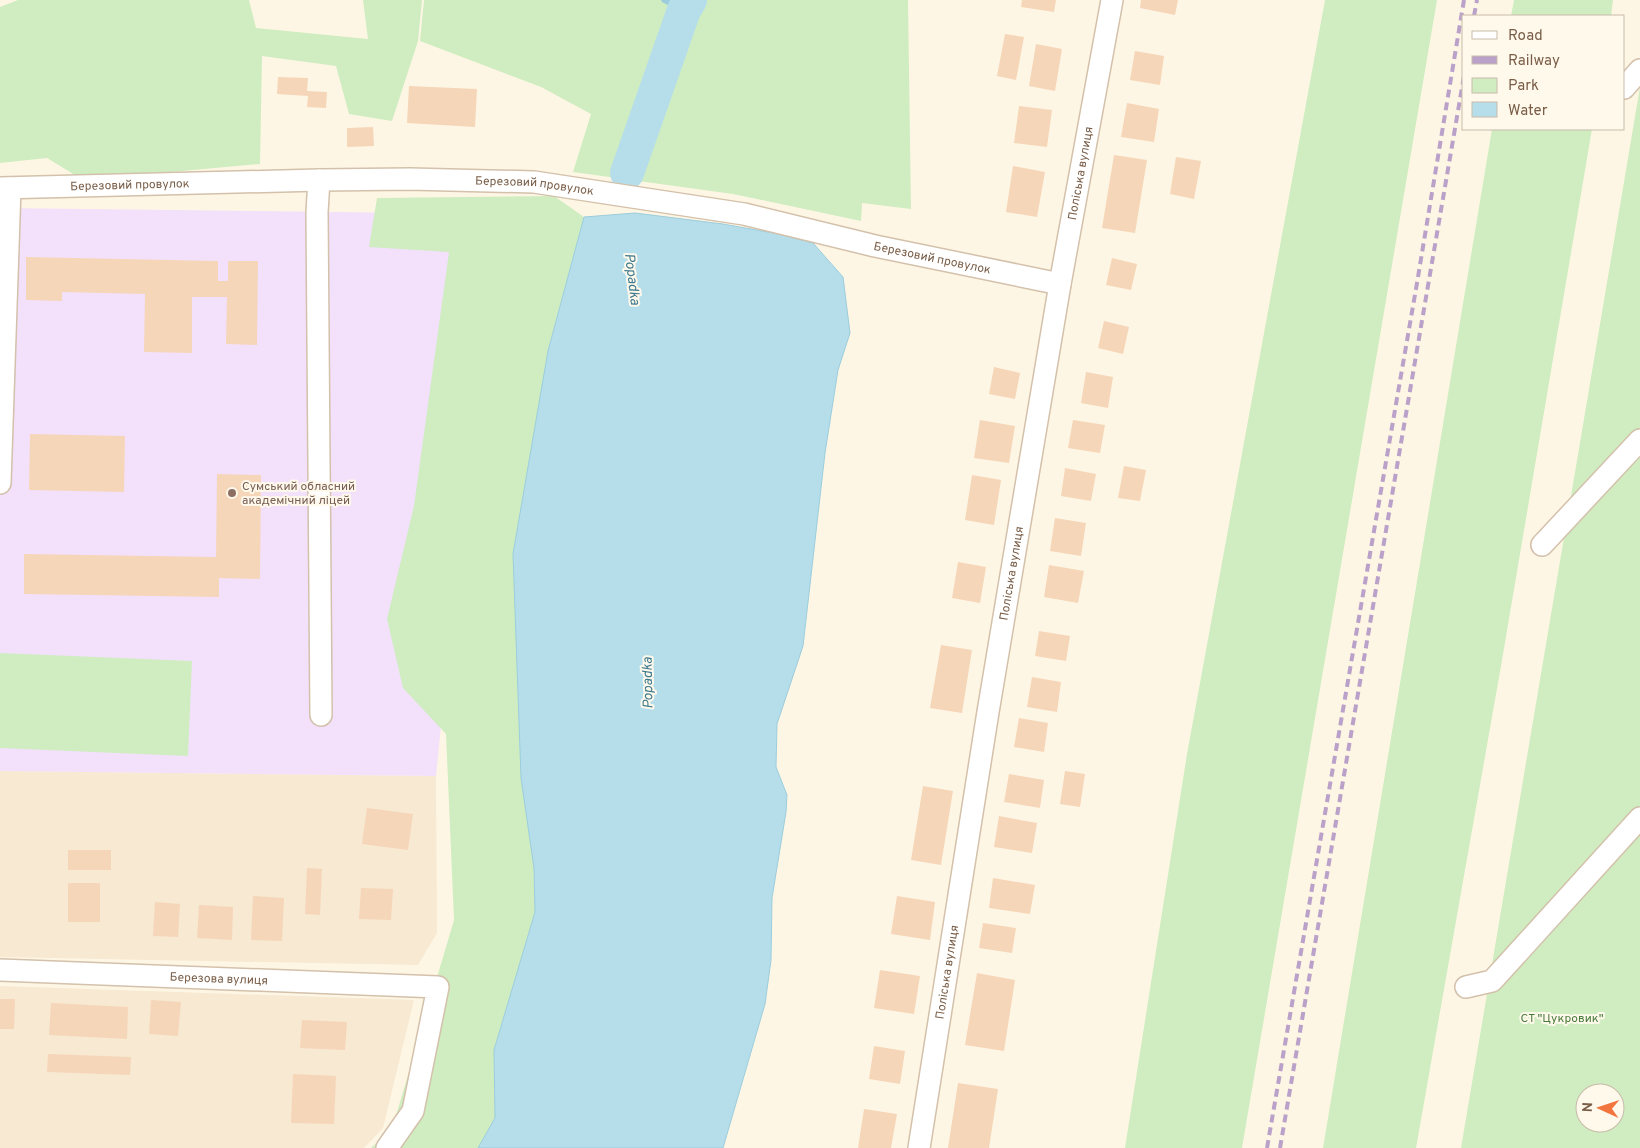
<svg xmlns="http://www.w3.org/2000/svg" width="1640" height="1148" font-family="Overpass,sans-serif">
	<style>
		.residential { fill: #f7e9d2 }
		.education { fill: #f3e0fb }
		.green { fill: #cfedc1; fill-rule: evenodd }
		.water { fill: #b6deea; stroke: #9bcddd }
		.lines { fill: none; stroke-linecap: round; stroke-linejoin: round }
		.stream { stroke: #9bcddd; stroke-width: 5.5 }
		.river { stroke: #b6deea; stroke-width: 34 }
		.building { fill: #f6d6b9 }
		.minor-casing { stroke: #d3c1ab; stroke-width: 24 }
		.minor { stroke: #fff; stroke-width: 21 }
		.rail { stroke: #baa1c9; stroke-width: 4; stroke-dasharray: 8 5; stroke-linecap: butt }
		.education-dot { fill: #8d6e63; stroke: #fff9ec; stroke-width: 2 }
		.labels { text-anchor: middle; stroke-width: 4; stroke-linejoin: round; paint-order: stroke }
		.street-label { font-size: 12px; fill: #795d47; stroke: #fff9ec }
		.education-label { font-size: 12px; fill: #785e54; stroke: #fff9ec; text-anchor: start }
		.park-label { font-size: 12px; fill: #487a3b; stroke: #fff9ec }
		.water-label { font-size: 14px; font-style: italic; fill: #3e7a8f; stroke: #fff9ec }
	</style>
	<rect width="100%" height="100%" fill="#fef6e4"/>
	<!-- residential -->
	<g class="residential">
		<path d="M 0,771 L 436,776 L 437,933 L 418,965 L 0,957 Z"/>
		<path d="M 0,986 L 414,1000 L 383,1128 L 364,1148 L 0,1148 Z"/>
	</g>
	<!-- education -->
	<path class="education" d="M 0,208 L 492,214 L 436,776 L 0,771 Z"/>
	<!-- green -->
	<g class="green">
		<path d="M 18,0 L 249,0 L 256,28 L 368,39 L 363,0 L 422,0 L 418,41 L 392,121 L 349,114 L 336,66 L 262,56 L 260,164 L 83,180 L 47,158 L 0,163 L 0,7 Z"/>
		<path d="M 424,0 L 908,0 L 911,209 L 862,203 L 861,221 L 733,194 L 573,172 L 591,114 L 541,87 L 420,41 Z"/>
		<path d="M 1325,0 L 1437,0 L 1242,1148 L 1125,1148 L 1187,754 Z"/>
		<path d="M 1514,0 L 1613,0 L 1611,16 L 1511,16 Z"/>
		<path d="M 1640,87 L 1640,1148 L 1461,1148 ZM 1585,1093 L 1615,1093 L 1615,1123 L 1585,1123 Z"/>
		<path d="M 1492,129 L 1592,129 L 1501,666 L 1416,1148 L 1323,1148 Z"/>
		<path d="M 554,196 L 584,217 L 548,351 L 534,868 L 535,912 L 494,1050 L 495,1118 L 478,1148 L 371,1148 L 392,1129 L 454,920 L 446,734 L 403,688 L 387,619 L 414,506 L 449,252 L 369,247 L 377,198 Z"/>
		<path d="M 0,653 L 192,661 L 188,756 L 0,748 Z"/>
	</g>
	<!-- water -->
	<path class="water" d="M 635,213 L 723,224 L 779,234 L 813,243 L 843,277 L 850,333 L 838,370 L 825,453 L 803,646 L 777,724 L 776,767 L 787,795 L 786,812 L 772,898 L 771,960 L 765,1004 L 723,1148 L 478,1148 L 495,1118 L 494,1050 L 535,912 L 534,868 L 521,778 L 513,554 L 548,351 L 584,217 Z"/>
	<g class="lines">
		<!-- stream -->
		<path class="stream" d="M 664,0 L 684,10"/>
		<!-- river -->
		<path class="river" d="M 627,173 L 684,10 L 690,0"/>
	</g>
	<!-- building -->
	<g class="building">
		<path d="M 1022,0 L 1056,0 L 1054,12 L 1021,7 Z"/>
		<path d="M 1141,0 L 1178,0 L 1175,15 L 1140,8 Z"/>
		<path d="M 1005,34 L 1024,37 L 1016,80 L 997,76 Z"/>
		<path d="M 1036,44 L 1062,49 L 1055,91 L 1029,86 Z"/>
		<path d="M 1135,51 L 1164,56 L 1160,85 L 1130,80 Z"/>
		<path d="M 278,77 L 308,78 L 307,91 L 327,92 L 326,108 L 307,107 L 308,96 L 277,94 Z"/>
		<path d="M 409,86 L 477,89 L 475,127 L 407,123 Z"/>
		<path d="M 1127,103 L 1159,109 L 1154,142 L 1121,137 Z"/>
		<path d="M 1019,106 L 1052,110 L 1047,147 L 1014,143 Z"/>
		<path d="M 373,127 L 374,146 L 347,147 L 347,128 Z"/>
		<path d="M 1114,155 L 1147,160 L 1135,233 L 1102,228 Z"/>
		<path d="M 1176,157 L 1201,161 L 1194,199 L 1170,194 Z"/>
		<path d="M 1013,166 L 1045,172 L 1037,217 L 1006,212 Z"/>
		<path d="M 26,257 L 218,261 L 218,281 L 228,281 L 228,261 L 258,261 L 257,345 L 226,344 L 227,297 L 192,297 L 192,353 L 144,352 L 145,294 L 62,292 L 62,301 L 26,300 Z"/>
		<path d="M 1112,258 L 1137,264 L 1131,290 L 1106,285 Z"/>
		<path d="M 1104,321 L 1129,327 L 1123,354 L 1098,348 Z"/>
		<path d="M 994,367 L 1020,373 L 1015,399 L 989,394 Z"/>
		<path d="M 1086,372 L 1113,377 L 1108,408 L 1081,403 Z"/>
		<path d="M 980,420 L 1015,426 L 1009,463 L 974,458 Z"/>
		<path d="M 1073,420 L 1105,425 L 1100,453 L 1068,448 Z"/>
		<path d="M 30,434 L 125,436 L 124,492 L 29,490 Z"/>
		<path d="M 1124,466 L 1146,470 L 1140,501 L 1118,498 Z"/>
		<path d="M 1065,468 L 1096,474 L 1091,501 L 1061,496 Z"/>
		<path d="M 217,474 L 261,475 L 260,579 L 219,578 L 219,597 L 24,594 L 24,554 L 216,557 Z"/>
		<path d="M 972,475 L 1001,480 L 994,525 L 965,520 Z"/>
		<path d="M 1055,518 L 1086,523 L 1081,556 L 1050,551 Z"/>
		<path d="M 958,562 L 986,567 L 980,603 L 952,598 Z"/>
		<path d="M 1049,565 L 1084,571 L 1078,603 L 1044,597 Z"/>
		<path d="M 1039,631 L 1070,636 L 1066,661 L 1035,656 Z"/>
		<path d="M 941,645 L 972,650 L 962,713 L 930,708 Z"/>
		<path d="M 1032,677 L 1061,682 L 1057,712 L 1027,707 Z"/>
		<path d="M 1019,718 L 1048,723 L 1044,752 L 1014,747 Z"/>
		<path d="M 1065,771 L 1085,774 L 1080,807 L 1060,804 Z"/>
		<path d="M 1009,774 L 1044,780 L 1040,808 L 1004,802 Z"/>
		<path d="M 923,786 L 953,791 L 941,865 L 911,860 Z"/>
		<path d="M 367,808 L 413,814 L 408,850 L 362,844 Z"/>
		<path d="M 999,816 L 1037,823 L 1032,853 L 994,847 Z"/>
		<rect x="68" y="850" width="43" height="20"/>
		<path d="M 307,868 L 322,869 L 320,915 L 305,914 Z"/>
		<path d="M 993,878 L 1035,885 L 1030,914 L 989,908 Z"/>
		<rect x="68" y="883" width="32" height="39"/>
		<path d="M 361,888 L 393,889 L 391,920 L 359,919 Z"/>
		<path d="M 253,896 L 284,898 L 282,941 L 251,940 Z"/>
		<path d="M 897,896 L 935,902 L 930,940 L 891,934 Z"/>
		<path d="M 155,902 L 180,904 L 178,937 L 153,936 Z"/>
		<path d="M 199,905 L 233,907 L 232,940 L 197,938 Z"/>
		<path d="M 983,923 L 1016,928 L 1012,953 L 979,948 Z"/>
		<path d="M 880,970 L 920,976 L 914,1014 L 874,1008 Z"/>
		<path d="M 977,973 L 1015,980 L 1004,1051 L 965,1045 Z"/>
		<path d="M 0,999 L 15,999 L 14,1029 L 0,1029 Z"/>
		<path d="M 151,1000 L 181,1002 L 178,1036 L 149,1034 Z"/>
		<path d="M 51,1003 L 128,1007 L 127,1039 L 49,1035 Z"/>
		<path d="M 302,1020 L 347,1022 L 345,1050 L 300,1048 Z"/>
		<path d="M 874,1046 L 905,1051 L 900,1084 L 869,1079 Z"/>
		<path d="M 48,1054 L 131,1057 L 130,1075 L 47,1072 Z"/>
		<path d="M 293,1074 L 336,1076 L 334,1124 L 291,1123 Z"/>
		<path d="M 958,1083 L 998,1089 L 989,1148 L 948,1148 Z"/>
		<path d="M 864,1109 L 897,1114 L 891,1148 L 858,1148 Z"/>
	</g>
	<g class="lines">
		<defs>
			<g id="minor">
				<path d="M 1624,88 L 1640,70"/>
				<path d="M 319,180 L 317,212 L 321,715"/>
				<path id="s1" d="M 0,188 L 319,180 L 410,179 L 534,182 L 744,214 L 875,246 L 1060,284"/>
				<path d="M 0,483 L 10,188"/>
				<path d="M 1542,545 L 1640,440"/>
				<path id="s2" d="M 0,970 L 438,987 L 413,1111 L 387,1148"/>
				<path d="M 1466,987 L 1492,981 L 1640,818"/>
				<path id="s3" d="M 919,1148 L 988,712 L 1060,284 L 1112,0"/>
			</g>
		</defs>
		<!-- minor casing -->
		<use href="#minor" class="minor-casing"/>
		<!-- minor -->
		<use href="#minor" class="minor"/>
		<!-- rail -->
		<g class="rail">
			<path d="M 1474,16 L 1477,0"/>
			<path d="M 1267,1148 L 1417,283 L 1464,0"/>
			<path d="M 1280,1148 L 1464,76"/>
		</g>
	</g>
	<!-- markers -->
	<circle class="education-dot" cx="232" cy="493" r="5"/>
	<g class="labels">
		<!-- street labels -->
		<g class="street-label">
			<text dy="4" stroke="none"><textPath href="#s3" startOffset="988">Поліська вулиця</textPath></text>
			<text dy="4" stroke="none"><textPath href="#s1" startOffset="130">Березовий провулок</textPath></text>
			<text dy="4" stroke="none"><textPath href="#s1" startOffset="535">Березовий провулок</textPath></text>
			<text dy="4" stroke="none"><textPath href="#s1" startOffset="940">Березовий провулок</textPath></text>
			<text dy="4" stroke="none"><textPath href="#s3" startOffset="582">Поліська вулиця</textPath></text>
			<text dy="4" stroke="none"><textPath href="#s3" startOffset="178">Поліська вулиця</textPath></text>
			<text dy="4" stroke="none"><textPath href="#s2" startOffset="219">Березова вулиця</textPath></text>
		</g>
		<!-- education labels -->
		<g class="education-label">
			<text x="242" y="490">Сумський обласний<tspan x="242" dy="14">академічний ліцей</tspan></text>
		</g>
		<!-- park labels -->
		<g class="park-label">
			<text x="1562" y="1022">СТ "Цукровик"</text>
		</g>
		<!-- water labels -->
		<g class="water-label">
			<text transform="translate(633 279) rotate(83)" y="5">Popadka</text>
			<text transform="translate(647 683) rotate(-91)" y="5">Popadka</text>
		</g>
	</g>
	<!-- legend -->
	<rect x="1462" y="15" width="162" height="115" fill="#fff9ec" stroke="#c9bbaa"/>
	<rect x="1472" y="31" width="25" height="8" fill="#ffffff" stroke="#c9bbaa"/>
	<text x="1508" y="40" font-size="15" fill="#795d47">Road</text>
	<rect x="1472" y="56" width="25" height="8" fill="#baa1c9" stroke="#c9bbaa"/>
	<text x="1508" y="65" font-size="15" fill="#795d47">Railway</text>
	<rect x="1472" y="78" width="25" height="15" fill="#cfedc1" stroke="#c9bbaa"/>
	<text x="1508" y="90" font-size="15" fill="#795d47">Park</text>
	<rect x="1472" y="102" width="25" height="15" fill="#b6deea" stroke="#c9bbaa"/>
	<text x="1508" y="115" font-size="15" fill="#795d47">Water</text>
	<!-- north arrow -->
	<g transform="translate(1600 1108) rotate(273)"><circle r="24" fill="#fff9ec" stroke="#c9bbaa"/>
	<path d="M0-4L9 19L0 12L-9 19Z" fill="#f3753e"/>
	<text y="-8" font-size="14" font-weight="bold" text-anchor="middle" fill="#795d47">N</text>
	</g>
</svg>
